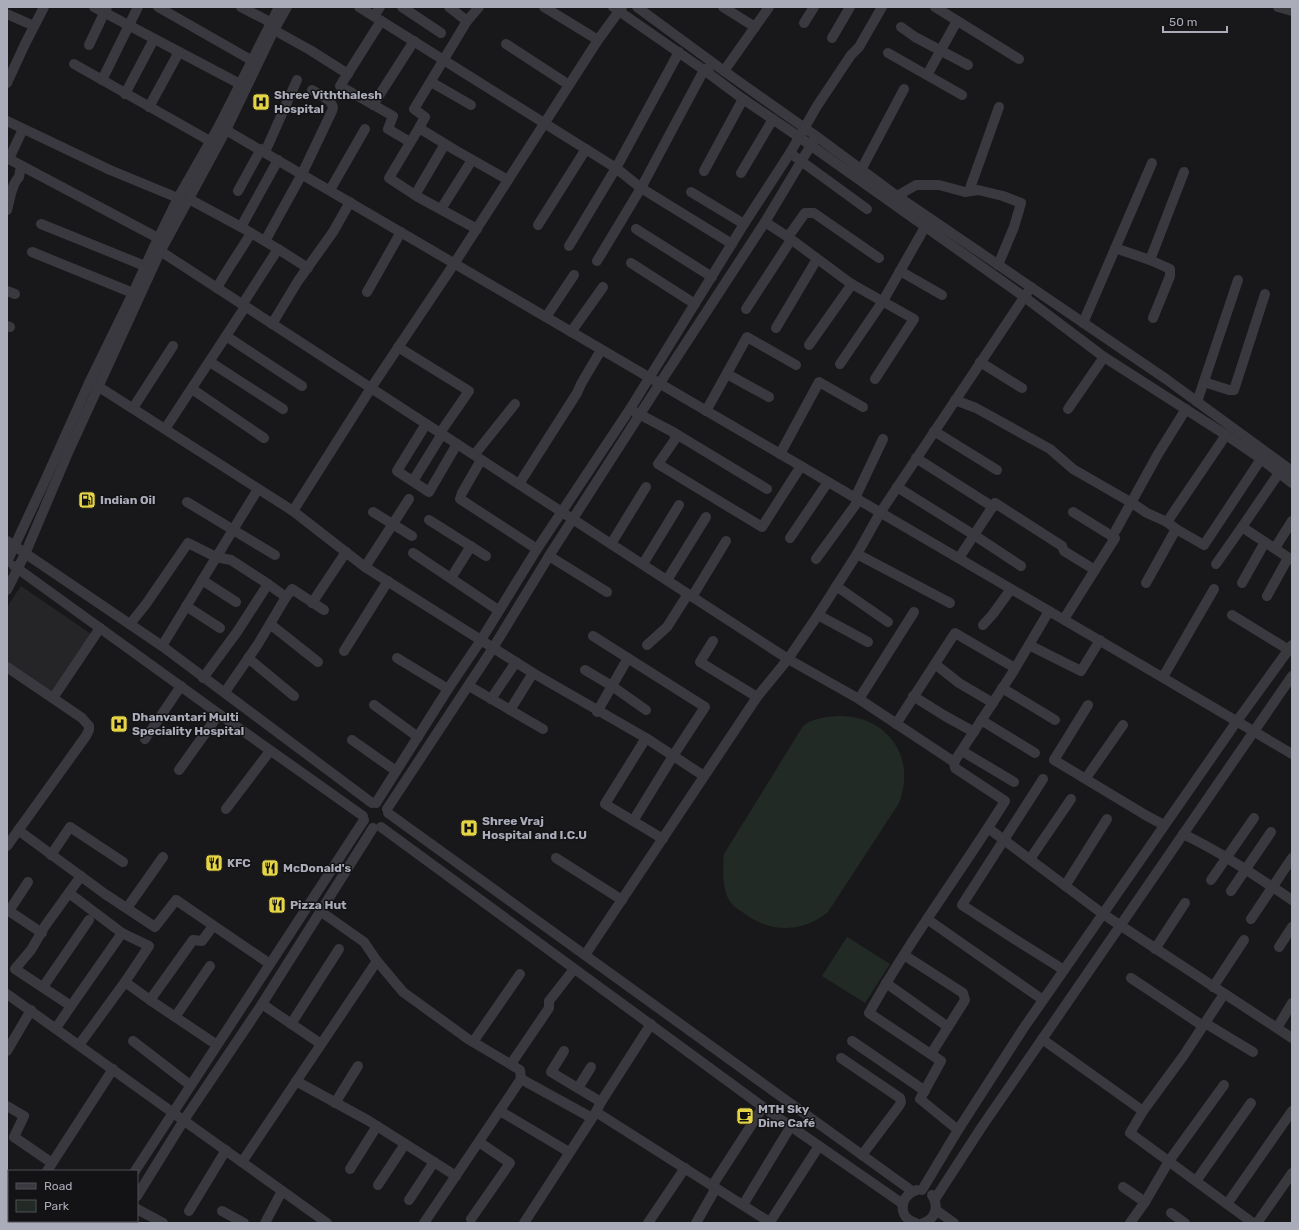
<svg xmlns="http://www.w3.org/2000/svg" width="1299" height="1230" font-family="Rubik,sans-serif">
	<style>
		.built { fill: #252427 }
		.green { fill: #222a25 }
		.lines { fill: none; stroke-linecap: round; stroke-linejoin: round }
		.minor { stroke: #3a393f; stroke-width: 10 }
		.labels { text-anchor: middle; stroke-width: 3; stroke-linejoin: round; paint-order: stroke }
		.poi-label { font-size: 12px; font-weight: bold; fill: #abacb9; stroke: #131315; text-anchor: start }
	</style>
	<rect width="100%" height="100%" fill="#18181a"/>
	<!-- built -->
	<path class="built" d="M 21,586 L 91,634 L 51,693 L 7,663 L 7,607 Z"/>
	<!-- green -->
	<g class="green">
		<path d="M 838,716 C 887,715 917,757 899,803 L 828,912 C 803,932 772,934 745,914 C 740,910 733,907 729,900 C 722,887 723,868 724,854 L 803,726 C 813,718 826,717 838,716 Z"/>
		<path d="M 847,937 L 890,964 L 865,1003 L 822,976 Z"/>
	</g>
	<g class="lines">
		<!-- minor -->
		<g class="minor">
			<path d="M 94,7 L 240,84"/>
			<path d="M 158,7 L 251,60"/>
			<path d="M 241,7 L 270,22"/>
			<path d="M 359,7 L 616,168 L 641,188 L 732,244"/>
			<path d="M 402,7 L 441,33"/>
			<path d="M 449,7 L 467,21"/>
			<path d="M 544,7 L 598,40"/>
			<path d="M 613,7 L 704,70 L 743,99 L 799,137 L 1023,296 L 1104,357 L 1226,435 L 1261,459 L 1292,483"/>
			<path d="M 637,7 L 724,71 L 816,136 L 897,196 L 1166,379 L 1292,471"/>
			<path d="M 723,7 L 755,27"/>
			<path d="M 935,7 L 1019,59"/>
			<path d="M 1278,7 L 1292,11"/>
			<path d="M 7,14 L 34,26"/>
			<path d="M 374,16 L 380,7"/>
			<path d="M 381,21 L 340,86 L 393,116 L 388,129 L 410,142"/>
			<path d="M 804,23 L 814,7"/>
			<path d="M 901,27 L 915,37 L 968,65"/>
			<path d="M 274,30 L 310,50 L 348,74"/>
			<path d="M 832,38 L 850,7"/>
			<path d="M 506,44 L 569,85"/>
			<path d="M 89,45 L 107,7"/>
			<path d="M 888,53 L 962,95"/>
			<path d="M 74,64 L 210,141"/>
			<path d="M 724,71 L 769,7"/>
			<path d="M 927,75 L 957,21"/>
			<path d="M 102,80 L 138,7"/>
			<path d="M 431,82 L 471,105"/>
			<path d="M 7,83 L 25,44 L 44,7"/>
			<path d="M 125,94 L 154,39"/>
			<path d="M 373,105 L 414,41"/>
			<path d="M 149,107 L 179,52"/>
			<path d="M 7,121 L 110,170 L 178,198"/>
			<path d="M 219,126 L 1155,673 L 1292,754"/>
			<path d="M 419,128 L 425,117 L 414,109 L 467,21 L 479,7"/>
			<path d="M 265,152 L 297,80"/>
			<path d="M 790,153 L 867,209"/>
			<path d="M 7,158 L 158,238"/>
			<path d="M 9,159 L 23,129"/>
			<path d="M 861,170 L 904,89"/>
			<path d="M 704,171 L 743,99"/>
			<path d="M 741,173 L 773,119"/>
			<path d="M 330,190 L 365,129"/>
			<path d="M 238,191 L 261,149"/>
			<path d="M 969,191 L 999,107"/>
			<path d="M 691,192 L 744,224"/>
			<path d="M 415,195 L 445,144"/>
			<path d="M 897,196 L 916,185 L 939,185 L 965,192 L 978,190 L 1003,196 L 1021,203 L 1014,227 L 998,265"/>
			<path d="M 189,199 L 241,227"/>
			<path d="M 441,209 L 472,160"/>
			<path d="M 7,210 C 10,200 11,185 19,177 L 21,166"/>
			<path d="M 765,222 L 788,237 L 850,283 L 914,319 L 875,379"/>
			<path d="M 41,224 L 145,266"/>
			<path d="M 538,225 L 586,149"/>
			<path d="M 477,229 L 418,197 L 389,178 L 419,128 L 455,150 L 508,180"/>
			<path d="M 636,229 L 712,277"/>
			<path d="M 788,237 L 805,213 L 814,213 L 879,258"/>
			<path d="M 265,241 L 302,174 L 332,111 L 333,107 L 330,101 L 312,90"/>
			<path d="M 569,246 L 616,168 L 679,52"/>
			<path d="M 154,247 L 788,659 L 859,699 L 954,762 L 1013,672 L 1049,611"/>
			<path d="M 1115,248 L 1150,260 L 1170,269 L 1170,276 L 1153,318"/>
			<path d="M 278,249 L 308,268"/>
			<path d="M 32,252 L 133,293"/>
			<path d="M 1150,260 L 1184,172"/>
			<path d="M 597,261 L 641,188 L 704,70 L 709,68"/>
			<path d="M 631,263 L 695,304"/>
			<path d="M 900,271 L 942,295"/>
			<path d="M 217,288 C 227,269 240,252 251,233"/>
			<path d="M 7,291 L 15,294"/>
			<path d="M 367,292 L 401,232"/>
			<path d="M 242,305 L 278,249 L 241,227 L 278,160"/>
			<path d="M 746,309 L 791,240"/>
			<path d="M 546,317 L 574,275"/>
			<path d="M 1083,323 L 1152,163"/>
			<path d="M 272,324 L 298,281 L 333,232 L 350,202"/>
			<path d="M 7,326 L 10,327"/>
			<path d="M 776,328 L 817,259"/>
			<path d="M 571,332 L 603,287"/>
			<path d="M 226,336 L 302,386"/>
			<path d="M 809,345 L 852,284"/>
			<path d="M 398,347 L 469,391 L 440,433"/>
			<path d="M 210,362 L 283,409"/>
			<path d="M 980,362 L 1022,388"/>
			<path d="M 840,364 L 883,301 L 925,227"/>
			<path d="M 727,374 L 769,397"/>
			<path d="M 1204,382 L 1229,390 L 1234,390 L 1265,294"/>
			<path d="M 89,383 L 99,387 L 293,511 L 365,567 L 533,673 L 646,738 L 704,776"/>
			<path d="M 192,389 L 264,438"/>
			<path d="M 955,400 L 976,408 L 1050,449 L 1073,469 L 1132,503 L 1147,513 L 1167,522 L 1176,529 L 1204,545 L 1261,459"/>
			<path d="M 1197,402 L 1238,280"/>
			<path d="M 133,408 L 173,346"/>
			<path d="M 1068,409 L 1104,357"/>
			<path d="M 706,411 L 747,337 L 796,365"/>
			<path d="M 635,412 L 673,432 L 676,438 L 658,464 L 762,527 L 801,466"/>
			<path d="M 426,424 L 397,471 L 429,492 L 457,444"/>
			<path d="M 165,429 L 245,307"/>
			<path d="M 934,431 L 997,470"/>
			<path d="M 673,432 L 767,489"/>
			<path d="M 475,454 L 515,404"/>
			<path d="M 780,454 L 819,382 L 863,407"/>
			<path d="M 916,458 L 993,507"/>
			<path d="M 481,460 L 462,493 L 460,499 L 537,549"/>
			<path d="M 413,481 L 442,434"/>
			<path d="M 519,484 L 577,393 L 581,384 L 601,350"/>
			<path d="M 897,487 L 974,535 L 1021,566"/>
			<path d="M 855,498 L 883,439"/>
			<path d="M 187,502 L 275,555"/>
			<path d="M 293,511 L 371,388 L 454,264 L 598,40 L 622,7"/>
			<path d="M 373,512 L 412,536"/>
			<path d="M 429,520 L 486,556"/>
			<path d="M 1167,522 L 1226,435"/>
			<path d="M 1242,527 L 1292,560"/>
			<path d="M 1116,530 L 1158,454 L 1186,409"/>
			<path d="M 790,538 L 828,482"/>
			<path d="M 7,541 L 162,646 L 372,803"/>
			<path d="M 611,544 L 646,487"/>
			<path d="M 1275,548 L 1292,521"/>
			<path d="M 413,553 L 498,610"/>
			<path d="M 857,554 L 950,603"/>
			<path d="M 549,556 L 607,592"/>
			<path d="M 959,558 L 995,503 L 1062,546 L 1064,551 L 1095,570"/>
			<path d="M 816,559 L 859,500"/>
			<path d="M 7,562 L 43,485 L 89,383 L 133,293 L 154,247 L 178,198 L 219,126 L 279,7"/>
			<path d="M 643,564 L 679,505"/>
			<path d="M 1216,564 L 1242,527 L 1279,473"/>
			<path d="M 14,566 L 219,714 L 363,816"/>
			<path d="M 365,567 L 409,499"/>
			<path d="M 451,578 L 471,546"/>
			<path d="M 202,580 L 236,602"/>
			<path d="M 667,580 L 706,517"/>
			<path d="M 1146,583 L 1176,529"/>
			<path d="M 1242,583 L 1265,542"/>
			<path d="M 836,586 L 888,622"/>
			<path d="M 7,590 L 25,554 L 67,455 L 160,252 L 226,130 L 274,30 L 287,7"/>
			<path d="M 1267,596 L 1288,558"/>
			<path d="M 286,597 L 292,589 L 324,610"/>
			<path d="M 692,597 L 726,541"/>
			<path d="M 312,603 L 346,552"/>
			<path d="M 186,606 L 220,628"/>
			<path d="M 818,615 L 868,642"/>
			<path d="M 1232,615 L 1289,650"/>
			<path d="M 1064,619 L 1115,538 L 1073,512"/>
			<path d="M 130,624 L 146,604 L 188,543 L 216,557 L 231,560 L 265,582 L 286,597 L 258,644 L 225,692"/>
			<path d="M 270,624 L 318,662"/>
			<path d="M 983,625 L 993,614 L 1011,589"/>
			<path d="M 593,636 L 705,707 L 673,756 L 633,821"/>
			<path d="M 713,641 L 700,662 L 757,697"/>
			<path d="M 647,645 L 667,627 L 688,594"/>
			<path d="M 1029,645 L 1081,671 L 1100,640"/>
			<path d="M 162,646 L 258,489"/>
			<path d="M 344,651 L 388,581"/>
			<path d="M 248,658 L 294,696"/>
			<path d="M 397,658 L 448,689"/>
			<path d="M 935,664 L 959,683 L 993,703"/>
			<path d="M 7,667 L 82,718 L 89,726 L 89,730 L 86,736 L 7,846"/>
			<path d="M 585,670 L 612,686 L 646,710"/>
			<path d="M 1163,677 L 1214,589"/>
			<path d="M 203,678 L 237,632 L 268,584"/>
			<path d="M 469,686 L 543,729"/>
			<path d="M 1002,688 L 1055,720"/>
			<path d="M 913,696 L 945,716 L 974,732"/>
			<path d="M 53,698 L 100,628"/>
			<path d="M 491,699 L 516,662"/>
			<path d="M 859,699 L 914,612"/>
			<path d="M 374,705 L 418,737"/>
			<path d="M 1088,705 L 1054,760 L 1147,816 L 1164,825"/>
			<path d="M 510,710 L 533,673"/>
			<path d="M 597,712 L 628,658"/>
			<path d="M 981,720 L 1035,753"/>
			<path d="M 896,724 L 955,633 L 1015,668"/>
			<path d="M 646,738 L 605,804 L 663,839"/>
			<path d="M 145,739 L 181,686"/>
			<path d="M 352,740 L 396,771"/>
			<path d="M 962,751 L 1014,782"/>
			<path d="M 954,762 L 955,768 L 1005,801 C 961,872 910,939 869,1013 L 941,1061 L 920,1099 L 958,1130"/>
			<path d="M 179,770 L 219,714"/>
			<path d="M 1086,778 L 1123,725"/>
			<path d="M 1043,779 L 962,905 L 1016,940 L 1064,970"/>
			<path d="M 376,803 L 448,689 L 481,640 L 537,549 L 630,409 L 744,224 L 790,153 L 817,106 L 851,55 L 859,47 L 882,7"/>
			<path d="M 226,809 L 270,751"/>
			<path d="M 387,809 L 493,648 L 549,556 L 660,383 L 765,222 L 814,140"/>
			<path d="M 388,813 L 912,1191"/>
			<path d="M 381,827 L 763,1107 L 903,1204"/>
			<path d="M 988,828 L 1103,914 L 1292,1038"/>
			<path d="M 18,830 L 105,894 L 155,927 L 176,900 L 270,964"/>
			<path d="M 1183,834 C 1221,852 1256,876 1292,900"/>
			<path d="M 51,855 L 70,827 L 123,862"/>
			<path d="M 556,858 L 622,900"/>
			<path d="M 1030,859 L 1071,799"/>
			<path d="M 1211,880 L 1254,818"/>
			<path d="M 28,882 L 9,911 L 42,933"/>
			<path d="M 1065,886 L 1107,819"/>
			<path d="M 1231,891 L 1271,832"/>
			<path d="M 69,893 L 122,933 L 149,946 L 125,982 L 150,1000 L 217,1045"/>
			<path d="M 127,908 L 163,857"/>
			<path d="M 320,911 L 364,942 L 377,961 L 403,992 L 468,1039 L 520,1070 L 521,1079 L 424,1223"/>
			<path d="M 927,919 L 1043,1000"/>
			<path d="M 1251,919 L 1292,858"/>
			<path d="M 1279,947 L 1292,927"/>
			<path d="M 1155,949 L 1185,903"/>
			<path d="M 585,955 L 757,697 L 788,659 L 818,615 L 857,554 L 880,513 L 1031,287"/>
			<path d="M 904,955 L 963,993 L 965,1000 L 931,1054"/>
			<path d="M 1131,978 L 1203,1026"/>
			<path d="M 886,983 L 948,1027"/>
			<path d="M 43,987 L 89,920"/>
			<path d="M 1213,987 L 1244,940"/>
			<path d="M 7,994 L 327,1223"/>
			<path d="M 1224,994 L 1184,1055 L 1143,1111 L 1130,1133 L 1253,1223"/>
			<path d="M 150,1000 L 193,940 L 202,941 L 213,926"/>
			<path d="M 262,1004 L 321,1044"/>
			<path d="M 71,1006 L 122,933"/>
			<path d="M 175,1017 L 210,966"/>
			<path d="M 1205,1023 L 1253,1052"/>
			<path d="M 291,1024 L 339,949"/>
			<path d="M 56,1028 L 71,1006 L 15,969 L 31,950 L 45,926 L 81,876"/>
			<path d="M 1277,1028 L 1292,1003"/>
			<path d="M 1042,1039 L 1143,1111"/>
			<path d="M 133,1041 L 190,1085"/>
			<path d="M 852,1041 L 925,1091"/>
			<path d="M 473,1042 L 520,974"/>
			<path d="M 79,1045 L 125,982"/>
			<path d="M 7,1051 L 31,1010"/>
			<path d="M 564,1051 L 551,1072 L 601,1102"/>
			<path d="M 841,1058 L 900,1098 L 901,1102 L 899,1106 L 862,1155"/>
			<path d="M 511,1064 L 549,1008 L 549,1001 L 574,969"/>
			<path d="M 521,1079 L 592,1118"/>
			<path d="M 296,1081 L 369,1121 L 456,1176"/>
			<path d="M 578,1088 L 591,1067"/>
			<path d="M 335,1103 L 358,1066"/>
			<path d="M 7,1106 L 24,1116 L 14,1137 L 52,1163"/>
			<path d="M 500,1111 L 569,1152"/>
			<path d="M 596,1112 L 771,1223"/>
			<path d="M 242,1162 L 377,961"/>
			<path d="M 350,1169 L 377,1126"/>
			<path d="M 47,1171 L 113,1069"/>
			<path d="M 135,1171 L 364,820"/>
			<path d="M 1196,1181 L 1251,1103"/>
			<path d="M 378,1185 L 405,1144"/>
			<path d="M 712,1186 L 763,1107"/>
			<path d="M 1123,1187 L 1145,1202"/>
			<path d="M 922,1190 L 958,1130 L 1023,1029 L 1237,721 L 1292,645"/>
			<path d="M 137,1196 L 184,1120 L 262,1004 L 373,828"/>
			<path d="M 935,1199 L 981,1128 L 1292,676"/>
			<path d="M 409,1200 L 434,1162"/>
			<path d="M 1227,1204 L 1292,1111"/>
			<path d="M 743,1205 L 791,1126"/>
			<path d="M 137,1209 L 163,1223"/>
			<path d="M 936,1210 L 954,1223"/>
			<path d="M 189,1211 L 226,1150"/>
			<path d="M 222,1211 L 244,1223"/>
			<path d="M 1171,1213 L 1185,1223"/>
			<path d="M 471,1219 L 510,1163 L 479,1142"/>
			<path d="M 39,1221 L 42,1223"/>
			<path d="M 770,1222 L 819,1146"/>
			<path d="M 102,1223 L 104,1221"/>
			<path d="M 121,1223 L 122,1221"/>
			<path d="M 265,1223 L 282,1191"/>
			<path d="M 524,1223 L 596,1112 L 601,1102 L 651,1024"/>
			<path d="M 648,1223 L 685,1168"/>
			<path d="M 696,1223 L 716,1188"/>
			<path d="M 916,1223 C 897,1218 899,1195 917,1190"/>
			<path d="M 923,1223 C 936,1219 939,1206 932,1195"/>
			<path d="M 1130,1223 L 1145,1202 L 1169,1161 L 1224,1085"/>
			<path d="M 1257,1223 L 1292,1173"/>
		</g>
	</g>
	<!-- icons -->
	<defs>
		<symbol id="hospital-square" viewBox="-11 -11 22 22"><rect x="-9" y="-9" width="18" height="18" rx="4" fill="#e4d446" stroke="#131315"/><path d="M-5-5h3v3.5h4V-5h3V5h-3V1.5h-4V5h-3Z" fill="#111"/></symbol>
		<symbol id="fuel-square" viewBox="-11 -11 22 22"><rect x="-9" y="-9" width="18" height="18" rx="4" fill="#e4d446" stroke="#131315"/><path d="M-5.5-6h7V0h2V4h1.3V-2.5L3-4.5l.8-.8L6-3V5H2.5V1h-1V6h-7ZM-4.2-4.7v3.2H.2V-4.7Z" fill="#111"/></symbol>
		<symbol id="restaurant-square" viewBox="-11 -11 22 22"><rect x="-9" y="-9" width="18" height="18" rx="4" fill="#e4d446" stroke="#131315"/><path d="M-5-6h1v4h1v-4h1v4h1v-4h1v5L-1.5 .5V6h-2V.5L-5-1ZM5-6V6H3V1.5H1.5Q1.5-4 5-6Z" fill="#111"/></symbol>
		<symbol id="cafe-square" viewBox="-11 -11 22 22"><rect x="-9" y="-9" width="18" height="18" rx="4" fill="#e4d446" stroke="#131315"/><path d="M-5.5-4.5H6V0H3Q3 3.5 0 3.5H-2.5Q-5.5 3.5-5.5 0ZM3-3.2v2h1.7v-2ZM-6 4.5H4V6H-6Z" fill="#111"/></symbol>
	</defs>
	<g fill-rule="evenodd">
		<use href="#hospital-square" x="251" y="92" width="20" height="20"/>
		<use href="#fuel-square" x="77" y="490" width="20" height="20"/>
		<use href="#hospital-square" x="109" y="714" width="20" height="20"/>
		<use href="#hospital-square" x="459" y="818" width="20" height="20"/>
		<use href="#restaurant-square" x="204" y="853" width="20" height="20"/>
		<use href="#restaurant-square" x="260" y="858" width="20" height="20"/>
		<use href="#restaurant-square" x="267" y="895" width="20" height="20"/>
		<use href="#cafe-square" x="735" y="1106" width="20" height="20"/>
	</g>
	<g class="labels">
		<!-- poi labels -->
		<g class="poi-label">
			<text x="274" y="99">Shree Viththalesh<tspan x="274" dy="14">Hospital</tspan></text>
			<text x="100" y="504">Indian Oil</text>
			<text x="132" y="721">Dhanvantari Multi<tspan x="132" dy="14">Speciality Hospital</tspan></text>
			<text x="482" y="825">Shree Vraj<tspan x="482" dy="14">Hospital and I.C.U</tspan></text>
			<text x="227" y="867">KFC</text>
			<text x="283" y="872">McDonald's</text>
			<text x="290" y="909">Pizza Hut</text>
			<text x="758" y="1113">MTH Sky<tspan x="758" dy="14">Dine Café</tspan></text>
		</g>
	</g>
	<!-- border -->
	<rect width="1299" height="1230" fill="none" stroke="#abacb9" stroke-width="16"/>
	<!-- legend -->
	<rect x="8" y="1170" width="130" height="52" fill="#131315" stroke="#505057"/>
	<rect x="16" y="1183" width="20" height="6" fill="#3a393f" stroke="#505057"/>
	<text x="44" y="1190" font-size="12" fill="#abacb9">Road</text>
	<rect x="16" y="1200" width="20" height="12" fill="#222a25" stroke="#505057"/>
	<text x="44" y="1210" font-size="12" fill="#abacb9">Park</text>
	<!-- scale -->
	<path d="M1163 26v6h64v-6" fill="none" stroke="#abacb9" stroke-width="2"/>
	<text x="1169" y="26" font-size="12" fill="#abacb9" stroke="#131315" stroke-width="3" paint-order="stroke">50 m</text>
</svg>
